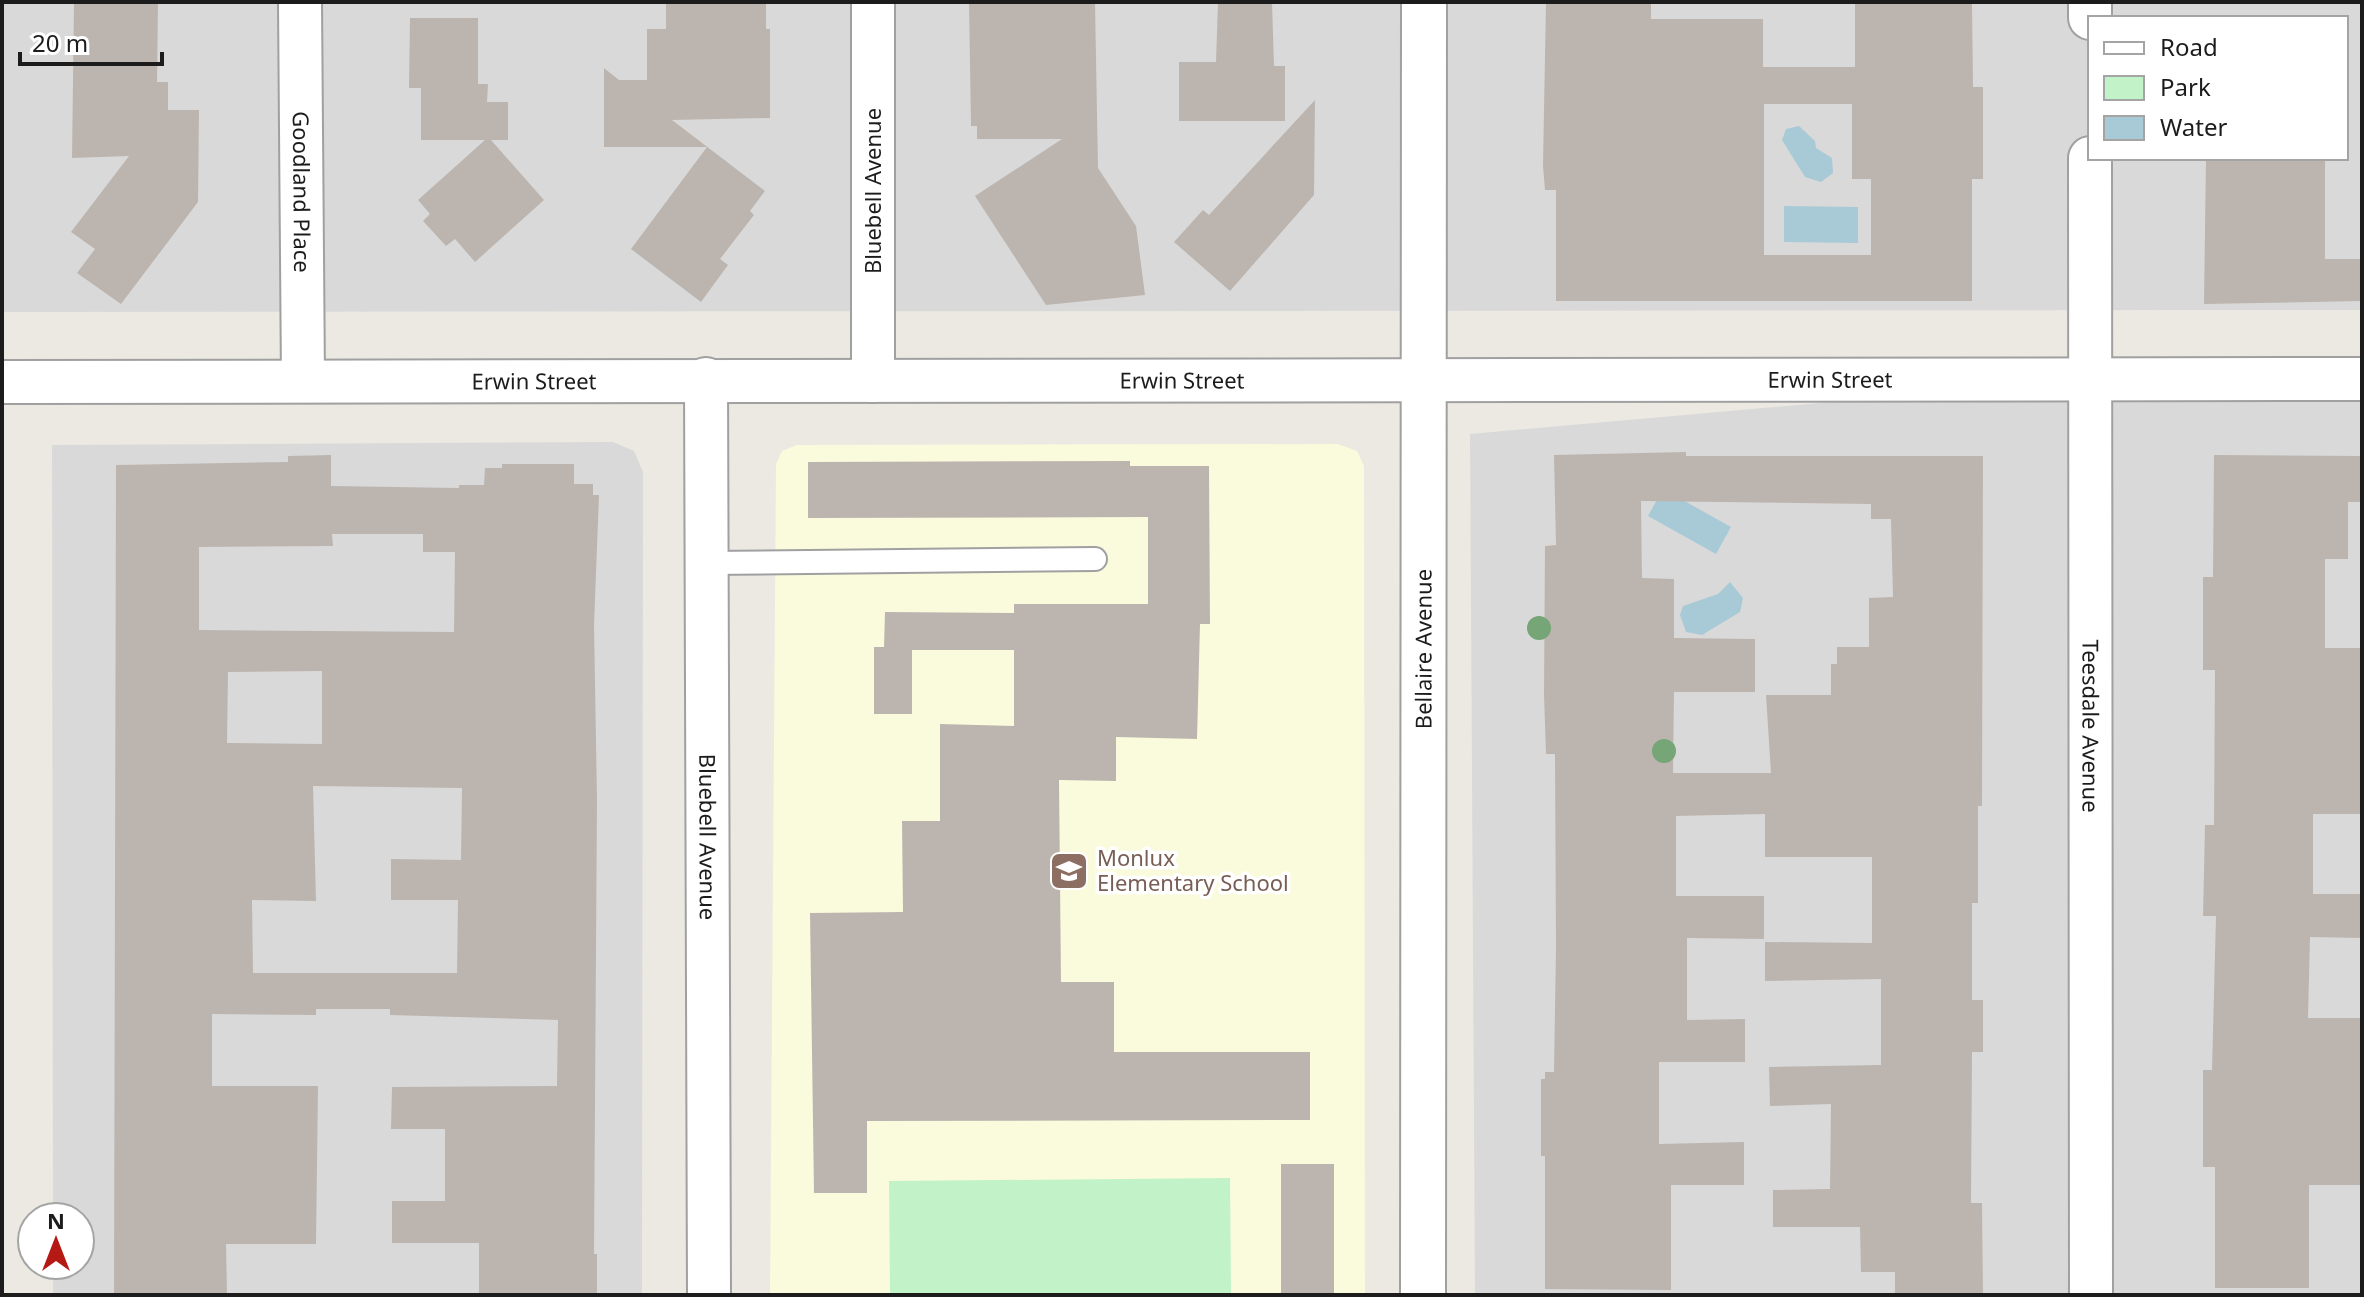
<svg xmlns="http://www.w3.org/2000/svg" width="2364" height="1297" font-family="'Noto Sans',sans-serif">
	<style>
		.residential { fill: #dad9d9; fill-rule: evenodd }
		.education { fill: #fafbdc }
		.park { fill: #c2f3c8 }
		.water { fill: #a7cad6 }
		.building { fill: #bcb5af; fill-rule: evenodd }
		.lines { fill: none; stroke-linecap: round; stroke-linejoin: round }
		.service-casing { stroke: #a0a0a0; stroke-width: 26 }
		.minor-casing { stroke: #a0a0a0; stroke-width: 46 }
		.tertiary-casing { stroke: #a0a0a0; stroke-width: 48 }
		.service { stroke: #fff; stroke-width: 22 }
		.minor { stroke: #fff; stroke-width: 42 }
		.tertiary { stroke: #fff; stroke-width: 44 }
		.tree { fill: #76a577 }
		.labels { text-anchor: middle; stroke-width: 7; stroke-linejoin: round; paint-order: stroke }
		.street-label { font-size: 22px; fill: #1c1c1c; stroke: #fff }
		.education-label { font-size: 22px; fill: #785e54; stroke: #fff; text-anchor: start }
	</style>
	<rect width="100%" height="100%" fill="#ece9e2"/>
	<!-- residential -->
	<g class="residential">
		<path d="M 2,2 L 2362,2 L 2362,310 L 2,312 ZM 2090,18 L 2346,18 L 2346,158 L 2090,158 Z"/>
		<path d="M 2090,379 L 2362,379 L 2362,1295 L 1475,1295 L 1470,434 Z"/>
		<path d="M 613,442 L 634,451 L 643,472 L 642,1295 L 53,1295 L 53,1265 L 80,1265 L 80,1217 L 53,1217 L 52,445 Z"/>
	</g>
	<!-- education -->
	<path class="education" d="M 1338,444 L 1357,451 L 1364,466 L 1365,1295 L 770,1295 L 776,464 L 782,451 L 797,445 Z"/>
	<!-- park -->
	<path class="park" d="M 1230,1178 L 1231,1295 L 890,1295 L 889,1181 Z"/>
	<!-- water -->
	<g class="water">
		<path d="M 1799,126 L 1815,141 L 1816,148 L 1832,158 L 1833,173 L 1821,182 L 1805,177 L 1782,140 L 1786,129 Z"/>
		<path d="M 1784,206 L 1858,207 L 1858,243 L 1784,242 Z"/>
		<path d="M 1663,489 L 1731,527 L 1716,554 L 1648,516 Z"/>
		<path d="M 1730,582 L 1743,598 L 1740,612 L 1702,635 L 1686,632 L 1680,615 L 1683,606 L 1718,594 Z"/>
	</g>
	<!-- building -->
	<g class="building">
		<path d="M 74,2 L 158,2 L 157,82 L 168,82 L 168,110 L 199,110 L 198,202 L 121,304 L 77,273 L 95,249 L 71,232 L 129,156 L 72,158 Z"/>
		<path d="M 666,2 L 766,2 L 766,29 L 770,29 L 770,118 L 672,120 L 765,191 L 750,211 L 754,215 L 720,259 L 728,265 L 701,302 L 631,249 L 707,147 L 604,147 L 604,68 L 619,80 L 647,80 L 647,29 L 666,29 Z"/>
		<path d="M 969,2 L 1095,2 L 1098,168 L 1136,226 L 1145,295 L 1046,305 L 975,196 L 1062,139 L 977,139 L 977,126 L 971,126 Z"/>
		<path d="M 1218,2 L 1272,2 L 1274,66 L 1285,66 L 1285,121 L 1179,121 L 1179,62 L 1216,62 Z"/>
		<path d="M 1546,2 L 1651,2 L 1651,19 L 1763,19 L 1763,67 L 1855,67 L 1855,2 L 1972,2 L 1973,87 L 1983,87 L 1983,179 L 1972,179 L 1972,301 L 1556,301 L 1556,190 L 1545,190 L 1543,166 ZM 1764,104 L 1852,104 L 1852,179 L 1871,179 L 1871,255 L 1764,255 Z"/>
		<path d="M 410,18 L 478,18 L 478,84 L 488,84 L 487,102 L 508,102 L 508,140 L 491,140 L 544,200 L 475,262 L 455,239 L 446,246 L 423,221 L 430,214 L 418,200 L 485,140 L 421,140 L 421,88 L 409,88 Z"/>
		<path d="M 1315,100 L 1314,195 L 1230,291 L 1174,242 L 1203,210 L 1209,215 Z"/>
		<path d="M 2206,158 L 2325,158 L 2325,259 L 2362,259 L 2362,301 L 2204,304 Z"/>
		<path d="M 1686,452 L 1686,456 L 1983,456 L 1982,806 L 1978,806 L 1978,903 L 1972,903 L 1972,1000 L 1983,1000 L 1983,1052 L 1972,1052 L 1971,1203 L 1982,1203 L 1983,1295 L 1895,1295 L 1895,1272 L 1861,1272 L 1860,1227 L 1773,1227 L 1773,1190 L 1830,1189 L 1831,1104 L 1770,1106 L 1769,1067 L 1881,1065 L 1881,979 L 1765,981 L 1765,942 L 1872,943 L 1872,857 L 1765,857 L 1765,814 L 1676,816 L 1676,896 L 1764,896 L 1764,939 L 1687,938 L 1687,1020 L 1745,1019 L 1745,1062 L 1659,1062 L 1659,1144 L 1744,1142 L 1744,1185 L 1671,1185 L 1671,1290 L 1545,1289 L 1545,1156 L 1541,1156 L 1541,1079 L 1545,1079 L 1545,1072 L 1554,1072 L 1556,947 L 1555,754 L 1546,754 L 1544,694 L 1545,546 L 1556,545 L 1554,455 ZM 1641,501 L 1871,504 L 1871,519 L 1891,519 L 1893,597 L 1869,598 L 1869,647 L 1837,647 L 1837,664 L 1831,664 L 1831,695 L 1766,695 L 1771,773 L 1673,773 L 1674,692 L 1755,692 L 1755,639 L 1674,638 L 1674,579 L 1642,578 Z"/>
		<path d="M 331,455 L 331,486 L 459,488 L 459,485 L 484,485 L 485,468 L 502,468 L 502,464 L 574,464 L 574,484 L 593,484 L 593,495 L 599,495 L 594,625 L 597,800 L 594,1254 L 597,1254 L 597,1295 L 479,1295 L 479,1243 L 392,1243 L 392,1201 L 445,1201 L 445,1129 L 391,1129 L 392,1087 L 557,1086 L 558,1020 L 390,1015 L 390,1009 L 316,1009 L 316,1015 L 212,1014 L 212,1086 L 318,1086 L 316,1244 L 226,1244 L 227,1295 L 114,1295 L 116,465 L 288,462 L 288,456 ZM 332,534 L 423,534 L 423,552 L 455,552 L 454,632 L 199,630 L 199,547 L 333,546 ZM 322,671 L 322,744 L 227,743 L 228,672 ZM 313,786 L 462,788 L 461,860 L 391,859 L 391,900 L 458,900 L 457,973 L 253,973 L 252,900 L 316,901 Z"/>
		<path d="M 2214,455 L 2362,456 L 2362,502 L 2348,502 L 2348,559 L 2325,559 L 2325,648 L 2362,648 L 2362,814 L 2313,814 L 2313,894 L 2362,894 L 2362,938 L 2310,937 L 2308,1018 L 2362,1018 L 2362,1185 L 2309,1185 L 2309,1288 L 2215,1288 L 2215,1167 L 2203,1167 L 2203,1070 L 2212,1070 L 2216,916 L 2203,916 L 2205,825 L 2214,825 L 2215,670 L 2203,670 L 2203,577 L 2213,577 Z"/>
		<path d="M 1130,461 L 1130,466 L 1209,466 L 1210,624 L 1200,624 L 1197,739 L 1116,737 L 1116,781 L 1059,780 L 1061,982 L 1114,982 L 1114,1052 L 1310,1052 L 1310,1120 L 867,1121 L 867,1193 L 814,1193 L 810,913 L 903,912 L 902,821 L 940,821 L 940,724 L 1014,726 L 1014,650 L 912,650 L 912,714 L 874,714 L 874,647 L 884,647 L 885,612 L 1014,613 L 1014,604 L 1148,604 L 1148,517 L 808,518 L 808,462 Z"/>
		<rect x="1281" y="1164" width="53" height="131"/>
	</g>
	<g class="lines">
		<defs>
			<path id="service" d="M 707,563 L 1095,559"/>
			<g id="minor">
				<path id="s1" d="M 300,2 L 303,381"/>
				<path d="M 873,2 L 873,381"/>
				<path d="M 2090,2 L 2090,18"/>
				<path id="s2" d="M 2090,158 L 2091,1295"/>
				<path id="s3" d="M 706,379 L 709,1295"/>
				<path id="s4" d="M 2,382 L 2362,379"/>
			</g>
			<g id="tertiary">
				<path id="s5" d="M 1423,1295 L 1424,2"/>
			</g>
		</defs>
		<!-- service casing -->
		<use href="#service" class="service-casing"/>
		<!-- minor casing -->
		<use href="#minor" class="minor-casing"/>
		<!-- tertiary casing -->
		<use href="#tertiary" class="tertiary-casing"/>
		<!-- service -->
		<use href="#service" class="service"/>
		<!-- minor -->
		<use href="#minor" class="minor"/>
		<!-- tertiary -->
		<use href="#tertiary" class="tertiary"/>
	</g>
	<!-- trees -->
	<g class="tree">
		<circle cx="1539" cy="628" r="12"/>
		<circle cx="1664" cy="751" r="12"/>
	</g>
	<!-- icons -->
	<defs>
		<symbol id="school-square" viewBox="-11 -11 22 22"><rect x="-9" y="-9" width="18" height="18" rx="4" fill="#8d6e63" stroke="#fff"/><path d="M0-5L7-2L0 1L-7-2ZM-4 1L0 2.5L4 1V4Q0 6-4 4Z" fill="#fff"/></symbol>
	</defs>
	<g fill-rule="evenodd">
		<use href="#school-square" x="1047" y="849" width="44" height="44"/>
	</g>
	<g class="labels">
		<!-- street labels -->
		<g class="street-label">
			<text dy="8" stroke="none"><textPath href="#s1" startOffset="190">Goodland Place</textPath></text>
			<text transform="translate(873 191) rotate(-90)" y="8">Bluebell Avenue</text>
			<text dy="8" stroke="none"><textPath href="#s4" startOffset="1180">Erwin Street</textPath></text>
			<text dy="8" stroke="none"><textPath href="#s4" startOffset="1828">Erwin Street</textPath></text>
			<text dy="8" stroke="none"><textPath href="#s4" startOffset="532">Erwin Street</textPath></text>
			<text dy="8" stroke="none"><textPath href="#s5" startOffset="646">Bellaire Avenue</textPath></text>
			<text dy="8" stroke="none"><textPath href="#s2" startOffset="568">Teesdale Avenue</textPath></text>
			<text dy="8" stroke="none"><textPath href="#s3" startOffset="458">Bluebell Avenue</textPath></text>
		</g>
		<!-- education labels -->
		<g class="education-label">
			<text x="1097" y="866">Monlux<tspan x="1097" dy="25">Elementary School</tspan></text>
		</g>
	</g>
	<!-- border -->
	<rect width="2364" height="1297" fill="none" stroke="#1c1c1c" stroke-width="8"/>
	<!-- legend -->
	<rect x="2088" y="16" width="260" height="144" fill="#ffffff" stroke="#a4a4a4" stroke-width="2"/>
	<rect x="2104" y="42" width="40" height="12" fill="#ffffff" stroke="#a4a4a4" stroke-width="2"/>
	<text x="2160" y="56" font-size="24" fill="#1c1c1c">Road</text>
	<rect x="2104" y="76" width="40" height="24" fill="#c2f3c8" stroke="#a4a4a4" stroke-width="2"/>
	<text x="2160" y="96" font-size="24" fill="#1c1c1c">Park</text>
	<rect x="2104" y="116" width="40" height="24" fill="#a7cad6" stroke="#a4a4a4" stroke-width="2"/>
	<text x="2160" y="136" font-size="24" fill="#1c1c1c">Water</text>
	<!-- north arrow -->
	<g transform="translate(56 1241)"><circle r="38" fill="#ffffff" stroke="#a4a4a4" stroke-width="2"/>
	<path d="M0-6L14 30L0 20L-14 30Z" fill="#b41913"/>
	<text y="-12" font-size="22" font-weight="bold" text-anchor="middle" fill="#1c1c1c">N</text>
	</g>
	<!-- scale -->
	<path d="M20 52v12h142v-12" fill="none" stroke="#1c1c1c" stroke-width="4"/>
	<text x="32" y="52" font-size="24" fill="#1c1c1c" stroke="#ffffff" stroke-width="6" paint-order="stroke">20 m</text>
</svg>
